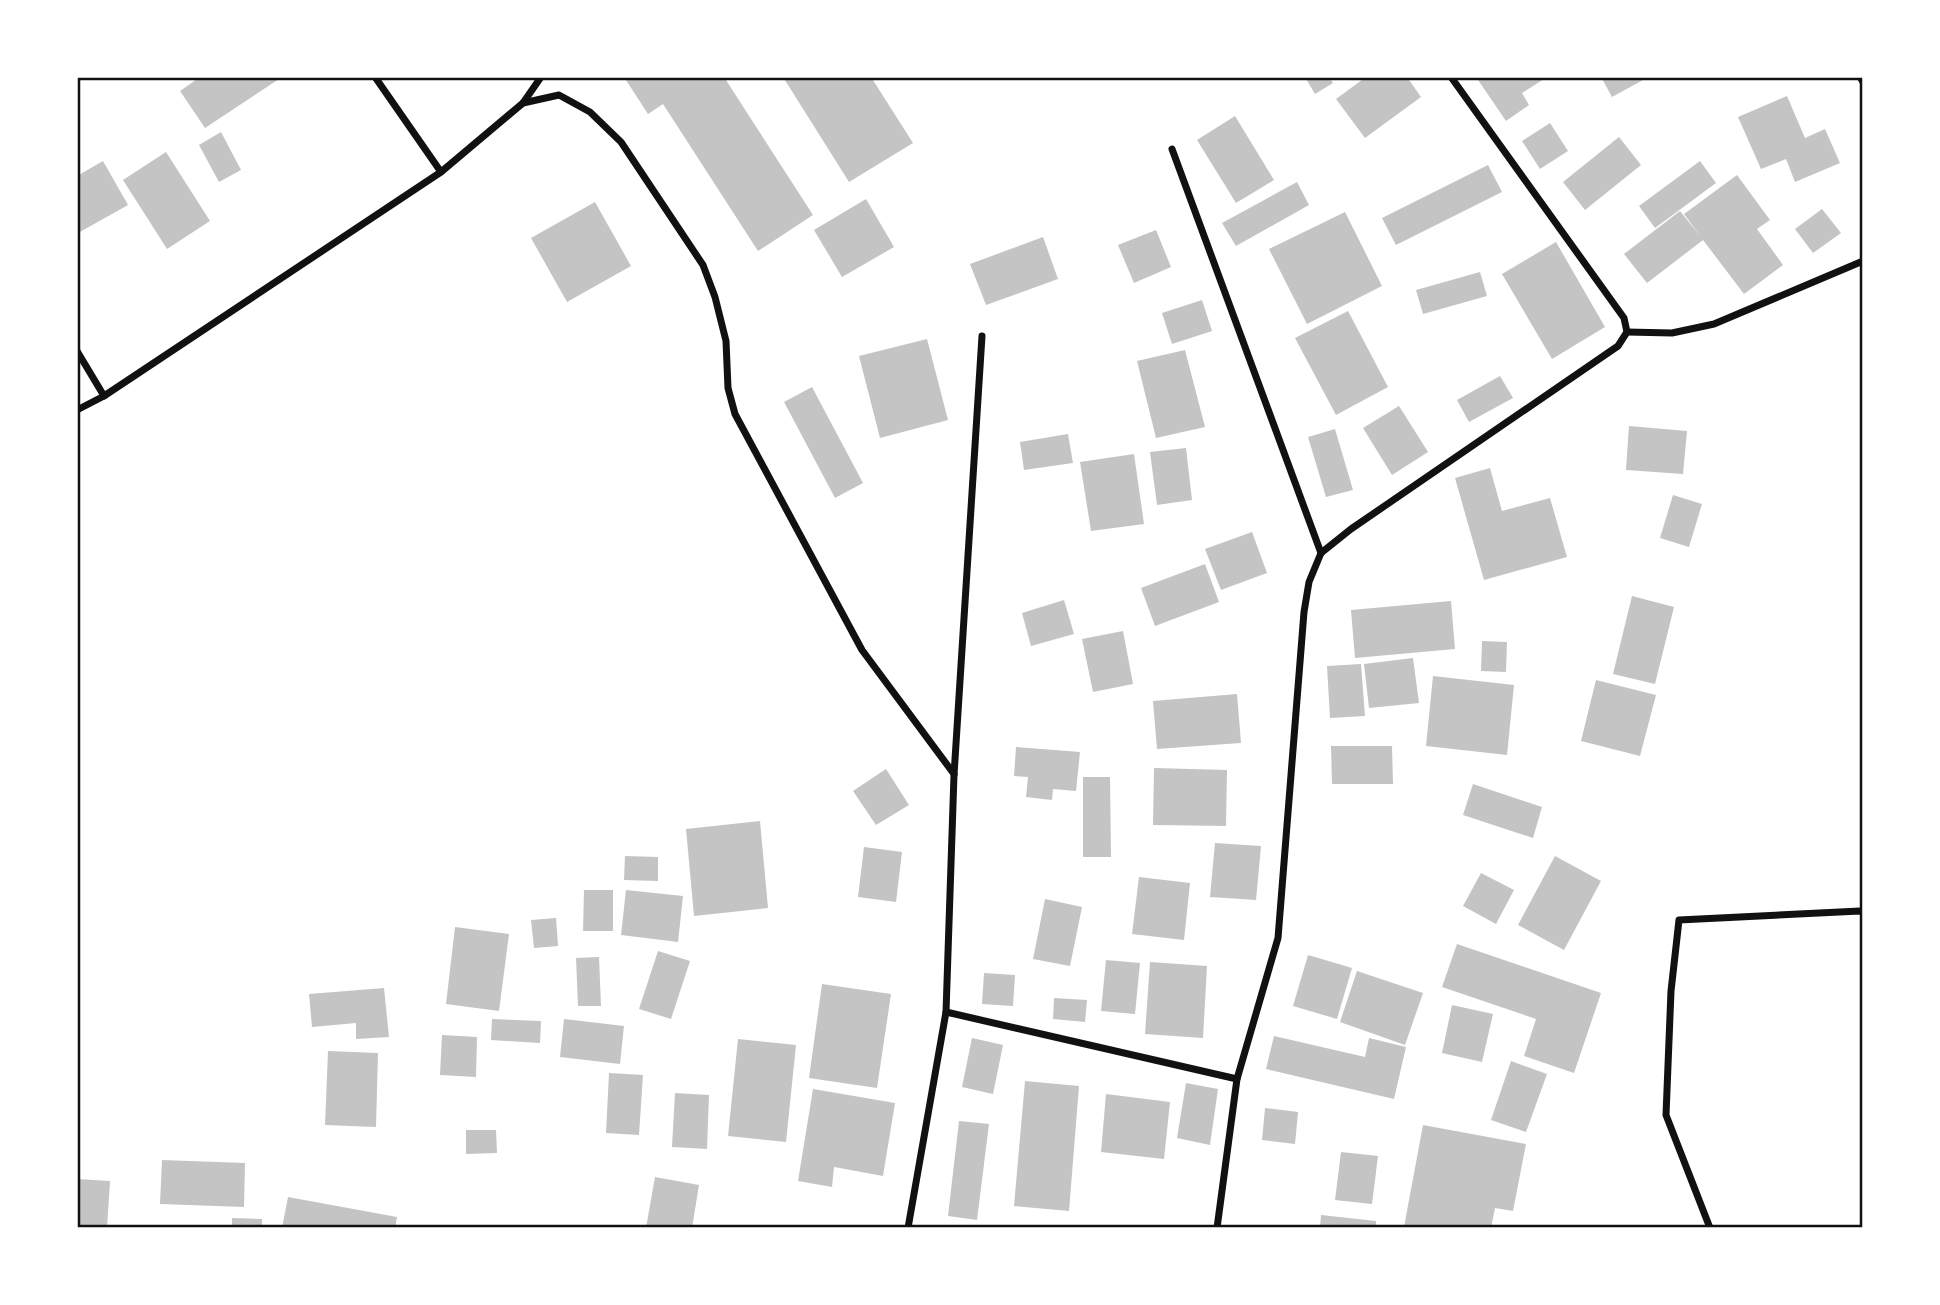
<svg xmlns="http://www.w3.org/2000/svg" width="1940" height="1305" font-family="'Fira Sans Condensed',sans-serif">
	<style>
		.building { fill: #c4c4c4 }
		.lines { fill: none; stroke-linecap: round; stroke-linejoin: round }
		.minor { stroke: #111; stroke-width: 7 }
		.neatline { fill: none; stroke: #111; stroke-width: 2.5 }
	</style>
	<rect width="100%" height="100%" fill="#fff"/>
	<!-- building -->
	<g class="building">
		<path d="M 200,77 L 282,77 L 205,128 L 180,91 Z"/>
		<path d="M 624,77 L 724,77 L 813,215 L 758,251 L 663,104 L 648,114 Z"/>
		<path d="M 783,77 L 871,77 L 913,143 L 849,182 Z"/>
		<path d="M 1305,77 L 1329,77 L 1333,83 L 1315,94 Z"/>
		<path d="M 1366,77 L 1407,77 L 1421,97 L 1365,138 L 1336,99 Z"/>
		<path d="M 1476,77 L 1543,77 L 1544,79 L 1522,93 L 1529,105 L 1506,121 Z"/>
		<path d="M 1601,77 L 1642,77 L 1643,80 L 1612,97 Z"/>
		<path d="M 1787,96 L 1805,138 L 1825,129 L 1840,163 L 1795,182 L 1786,159 L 1761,169 L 1738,117 Z"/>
		<path d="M 1235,116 L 1274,180 L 1236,203 L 1197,140 Z"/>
		<path d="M 1550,123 L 1568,151 L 1540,169 L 1522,141 Z"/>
		<path d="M 221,132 L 241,170 L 219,182 L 199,145 Z"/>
		<path d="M 1619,137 L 1641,165 L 1585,210 L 1563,182 Z"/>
		<path d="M 166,152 L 210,221 L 167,249 L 123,180 Z"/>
		<path d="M 103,161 L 128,205 L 78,233 L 77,176 Z"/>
		<path d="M 1700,161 L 1716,183 L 1655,228 L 1639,206 Z"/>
		<path d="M 1488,165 L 1502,192 L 1396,245 L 1382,218 Z"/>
		<path d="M 1737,175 L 1770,220 L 1757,229 L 1783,265 L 1744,294 L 1703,240 L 1647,283 L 1624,254 L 1680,211 L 1700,236 L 1684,214 Z"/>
		<path d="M 1297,182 L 1309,205 L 1236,246 L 1222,223 Z"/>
		<path d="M 866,199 L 894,247 L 842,277 L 814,230 Z"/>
		<path d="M 595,202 L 631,266 L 567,302 L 531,238 Z"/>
		<path d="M 1822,209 L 1841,233 L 1813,253 L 1795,229 Z"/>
		<path d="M 1345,212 L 1382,286 L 1307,324 L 1269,249 Z"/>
		<path d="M 1156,230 L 1171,267 L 1134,283 L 1118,245 Z"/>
		<path d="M 1043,237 L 1058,279 L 986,305 L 970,264 Z"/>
		<path d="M 1556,242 L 1605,327 L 1552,359 L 1502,274 Z"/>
		<path d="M 1480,272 L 1487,296 L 1423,314 L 1416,290 Z"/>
		<path d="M 1202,300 L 1212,331 L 1172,344 L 1162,313 Z"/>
		<path d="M 1348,311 L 1388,387 L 1336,415 L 1295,338 Z"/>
		<path d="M 927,339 L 948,420 L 880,438 L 859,356 Z"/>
		<path d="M 1185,350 L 1205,427 L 1156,438 L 1137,361 Z"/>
		<path d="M 1500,376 L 1513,398 L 1469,422 L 1457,400 Z"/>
		<path d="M 812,387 L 863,483 L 835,498 L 784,402 Z"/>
		<path d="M 1399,406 L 1428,452 L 1392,475 L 1363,428 Z"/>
		<path d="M 1629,426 L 1687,431 L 1683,474 L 1626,470 Z"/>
		<path d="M 1335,429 L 1353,490 L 1326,497 L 1308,437 Z"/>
		<path d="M 1068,434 L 1073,463 L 1024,470 L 1020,442 Z"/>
		<path d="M 1186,448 L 1192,500 L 1157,505 L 1150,452 Z"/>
		<path d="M 1134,454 L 1144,524 L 1091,531 L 1080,462 Z"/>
		<path d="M 1490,468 L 1502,511 L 1550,498 L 1567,557 L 1484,580 L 1455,478 Z"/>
		<path d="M 1673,495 L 1702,504 L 1689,547 L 1660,538 Z"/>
		<path d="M 1252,532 L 1267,573 L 1221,590 L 1205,549 Z"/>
		<path d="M 1205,564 L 1219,602 L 1155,626 L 1141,588 Z"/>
		<path d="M 1632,596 L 1674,607 L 1655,684 L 1613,674 Z"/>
		<path d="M 1064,600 L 1074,634 L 1031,646 L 1022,613 Z"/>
		<path d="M 1451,601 L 1455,649 L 1355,658 L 1351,610 Z"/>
		<path d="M 1123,631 L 1133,684 L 1093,692 L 1082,639 Z"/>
		<path d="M 1482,641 L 1507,642 L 1506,672 L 1481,671 Z"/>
		<path d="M 1413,658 L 1419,703 L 1369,708 L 1364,664 Z"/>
		<path d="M 1361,664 L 1365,716 L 1330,718 L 1327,666 Z"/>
		<path d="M 1433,676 L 1514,685 L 1507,755 L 1426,746 Z"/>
		<path d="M 1596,680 L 1656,695 L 1640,756 L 1581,741 Z"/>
		<path d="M 1237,694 L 1241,743 L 1157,749 L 1153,701 Z"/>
		<path d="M 1331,746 L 1392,746 L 1393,784 L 1332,784 Z"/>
		<path d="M 1016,747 L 1080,752 L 1076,791 L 1053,789 L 1052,800 L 1026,797 L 1028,777 L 1014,776 Z"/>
		<path d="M 1154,768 L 1227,770 L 1226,826 L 1153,825 Z"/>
		<path d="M 886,769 L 909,805 L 876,825 L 853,791 Z"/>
		<path d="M 1083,777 L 1110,777 L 1111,857 L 1083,857 Z"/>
		<path d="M 1473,784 L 1542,807 L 1533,838 L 1463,815 Z"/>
		<path d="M 760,821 L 768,908 L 694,916 L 686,829 Z"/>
		<path d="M 1215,843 L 1261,846 L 1256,900 L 1210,897 Z"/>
		<path d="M 864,847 L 902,852 L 896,902 L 858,897 Z"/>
		<path d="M 625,856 L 658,857 L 658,881 L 624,880 Z"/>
		<path d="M 1555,856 L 1601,881 L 1564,950 L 1518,925 Z"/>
		<path d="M 1481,873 L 1514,890 L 1496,924 L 1463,906 Z"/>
		<path d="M 1139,877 L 1190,883 L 1184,940 L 1132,934 Z"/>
		<path d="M 584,890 L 613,890 L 613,931 L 583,931 Z"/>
		<path d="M 626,890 L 683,896 L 678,942 L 621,935 Z"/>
		<path d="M 1045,899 L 1082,907 L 1070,966 L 1033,959 Z"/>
		<path d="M 556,918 L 558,946 L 534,948 L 531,920 Z"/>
		<path d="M 455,927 L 509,934 L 499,1011 L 446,1004 Z"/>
		<path d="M 1457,944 L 1601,993 L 1574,1073 L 1524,1056 L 1536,1019 L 1442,987 Z"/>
		<path d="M 658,951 L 690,961 L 671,1019 L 639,1009 Z"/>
		<path d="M 1308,955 L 1352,968 L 1337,1019 L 1293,1006 Z"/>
		<path d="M 599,957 L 601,1006 L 578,1006 L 576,958 Z"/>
		<path d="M 1106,960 L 1140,963 L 1135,1014 L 1101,1011 Z"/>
		<path d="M 1150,962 L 1207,966 L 1203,1038 L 1145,1034 Z"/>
		<path d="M 1357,971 L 1423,993 L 1405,1045 L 1340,1022 Z"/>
		<path d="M 984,973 L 1015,975 L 1013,1006 L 982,1004 Z"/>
		<path d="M 822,984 L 891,994 L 877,1088 L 809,1078 Z"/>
		<path d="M 384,988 L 389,1037 L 356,1039 L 356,1023 L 312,1027 L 309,994 Z"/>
		<path d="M 1054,998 L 1087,1000 L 1085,1022 L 1053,1019 Z"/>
		<path d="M 1452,1005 L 1493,1014 L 1482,1062 L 1442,1053 Z"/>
		<path d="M 492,1019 L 541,1021 L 540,1043 L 491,1040 Z"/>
		<path d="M 564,1019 L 624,1026 L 620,1064 L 560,1057 Z"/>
		<path d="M 442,1035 L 477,1037 L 476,1077 L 440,1075 Z"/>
		<path d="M 1274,1036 L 1365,1057 L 1369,1038 L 1406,1047 L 1394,1099 L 1266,1069 Z"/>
		<path d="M 972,1038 L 1003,1045 L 993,1094 L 962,1087 Z"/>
		<path d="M 738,1039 L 796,1045 L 786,1142 L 728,1136 Z"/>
		<path d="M 328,1051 L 378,1053 L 376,1127 L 325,1125 Z"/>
		<path d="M 1511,1061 L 1547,1074 L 1526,1132 L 1491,1120 Z"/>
		<path d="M 609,1073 L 643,1075 L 639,1135 L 606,1133 Z"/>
		<path d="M 1025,1081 L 1079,1086 L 1069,1211 L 1014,1206 Z"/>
		<path d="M 1186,1083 L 1218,1089 L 1210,1145 L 1177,1138 Z"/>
		<path d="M 813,1089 L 895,1103 L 883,1176 L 834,1167 L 832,1187 L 798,1181 Z"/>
		<path d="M 675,1093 L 709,1095 L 707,1149 L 672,1147 Z"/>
		<path d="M 1106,1094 L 1170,1102 L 1164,1159 L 1101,1152 Z"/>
		<path d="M 1265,1108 L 1298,1112 L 1295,1144 L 1262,1140 Z"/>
		<path d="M 959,1121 L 989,1124 L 977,1220 L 948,1216 Z"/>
		<path d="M 1423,1125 L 1526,1144 L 1513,1211 L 1495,1208 L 1491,1228 L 1404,1227 Z"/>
		<path d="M 466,1130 L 496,1130 L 497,1153 L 466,1154 Z"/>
		<path d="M 1341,1152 L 1378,1156 L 1372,1204 L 1335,1200 Z"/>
		<path d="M 162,1160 L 245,1163 L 244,1207 L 160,1204 Z"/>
		<path d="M 655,1177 L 699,1185 L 692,1228 L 646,1228 Z"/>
		<path d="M 77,1179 L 110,1181 L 107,1228 L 77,1228 Z"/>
		<path d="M 288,1197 L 397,1217 L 395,1228 L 282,1228 Z"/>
		<path d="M 1321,1215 L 1376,1221 L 1376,1228 L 1320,1228 Z"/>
		<path d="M 232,1218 L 262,1219 L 262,1228 L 232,1228 Z"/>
	</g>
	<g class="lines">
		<!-- minor -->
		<g class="minor">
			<path d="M 375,77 L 441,172"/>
			<path d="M 1860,77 L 1863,82"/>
			<path d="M 523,103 L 559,95 L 590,112 L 621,142 L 703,265 L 715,297 L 726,341 L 728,388 L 735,414 L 862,650 L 954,774"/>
			<path d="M 1172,149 L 1321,553"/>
			<path d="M 1627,332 L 1672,333 L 1714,324 L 1863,261"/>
			<path d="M 77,351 L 104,396"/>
			<path d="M 77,410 L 104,396 L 441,172 L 523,103 L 541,77"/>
			<path d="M 946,1012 L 1237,1079"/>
			<path d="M 908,1228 L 946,1012 L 954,775 L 982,336"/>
			<path d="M 1217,1228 L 1237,1079 L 1278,938 L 1304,612 L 1309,582 L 1321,553 L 1351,529 L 1618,346 L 1627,332 L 1624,318 L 1451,77"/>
			<path d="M 1710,1228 L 1666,1115 L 1671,991 L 1679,920 L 1860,911 L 1863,912"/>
		</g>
	</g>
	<!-- border -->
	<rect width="1940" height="1305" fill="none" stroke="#ffffff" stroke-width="158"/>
	<rect x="79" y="79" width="1782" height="1147" class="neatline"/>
</svg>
